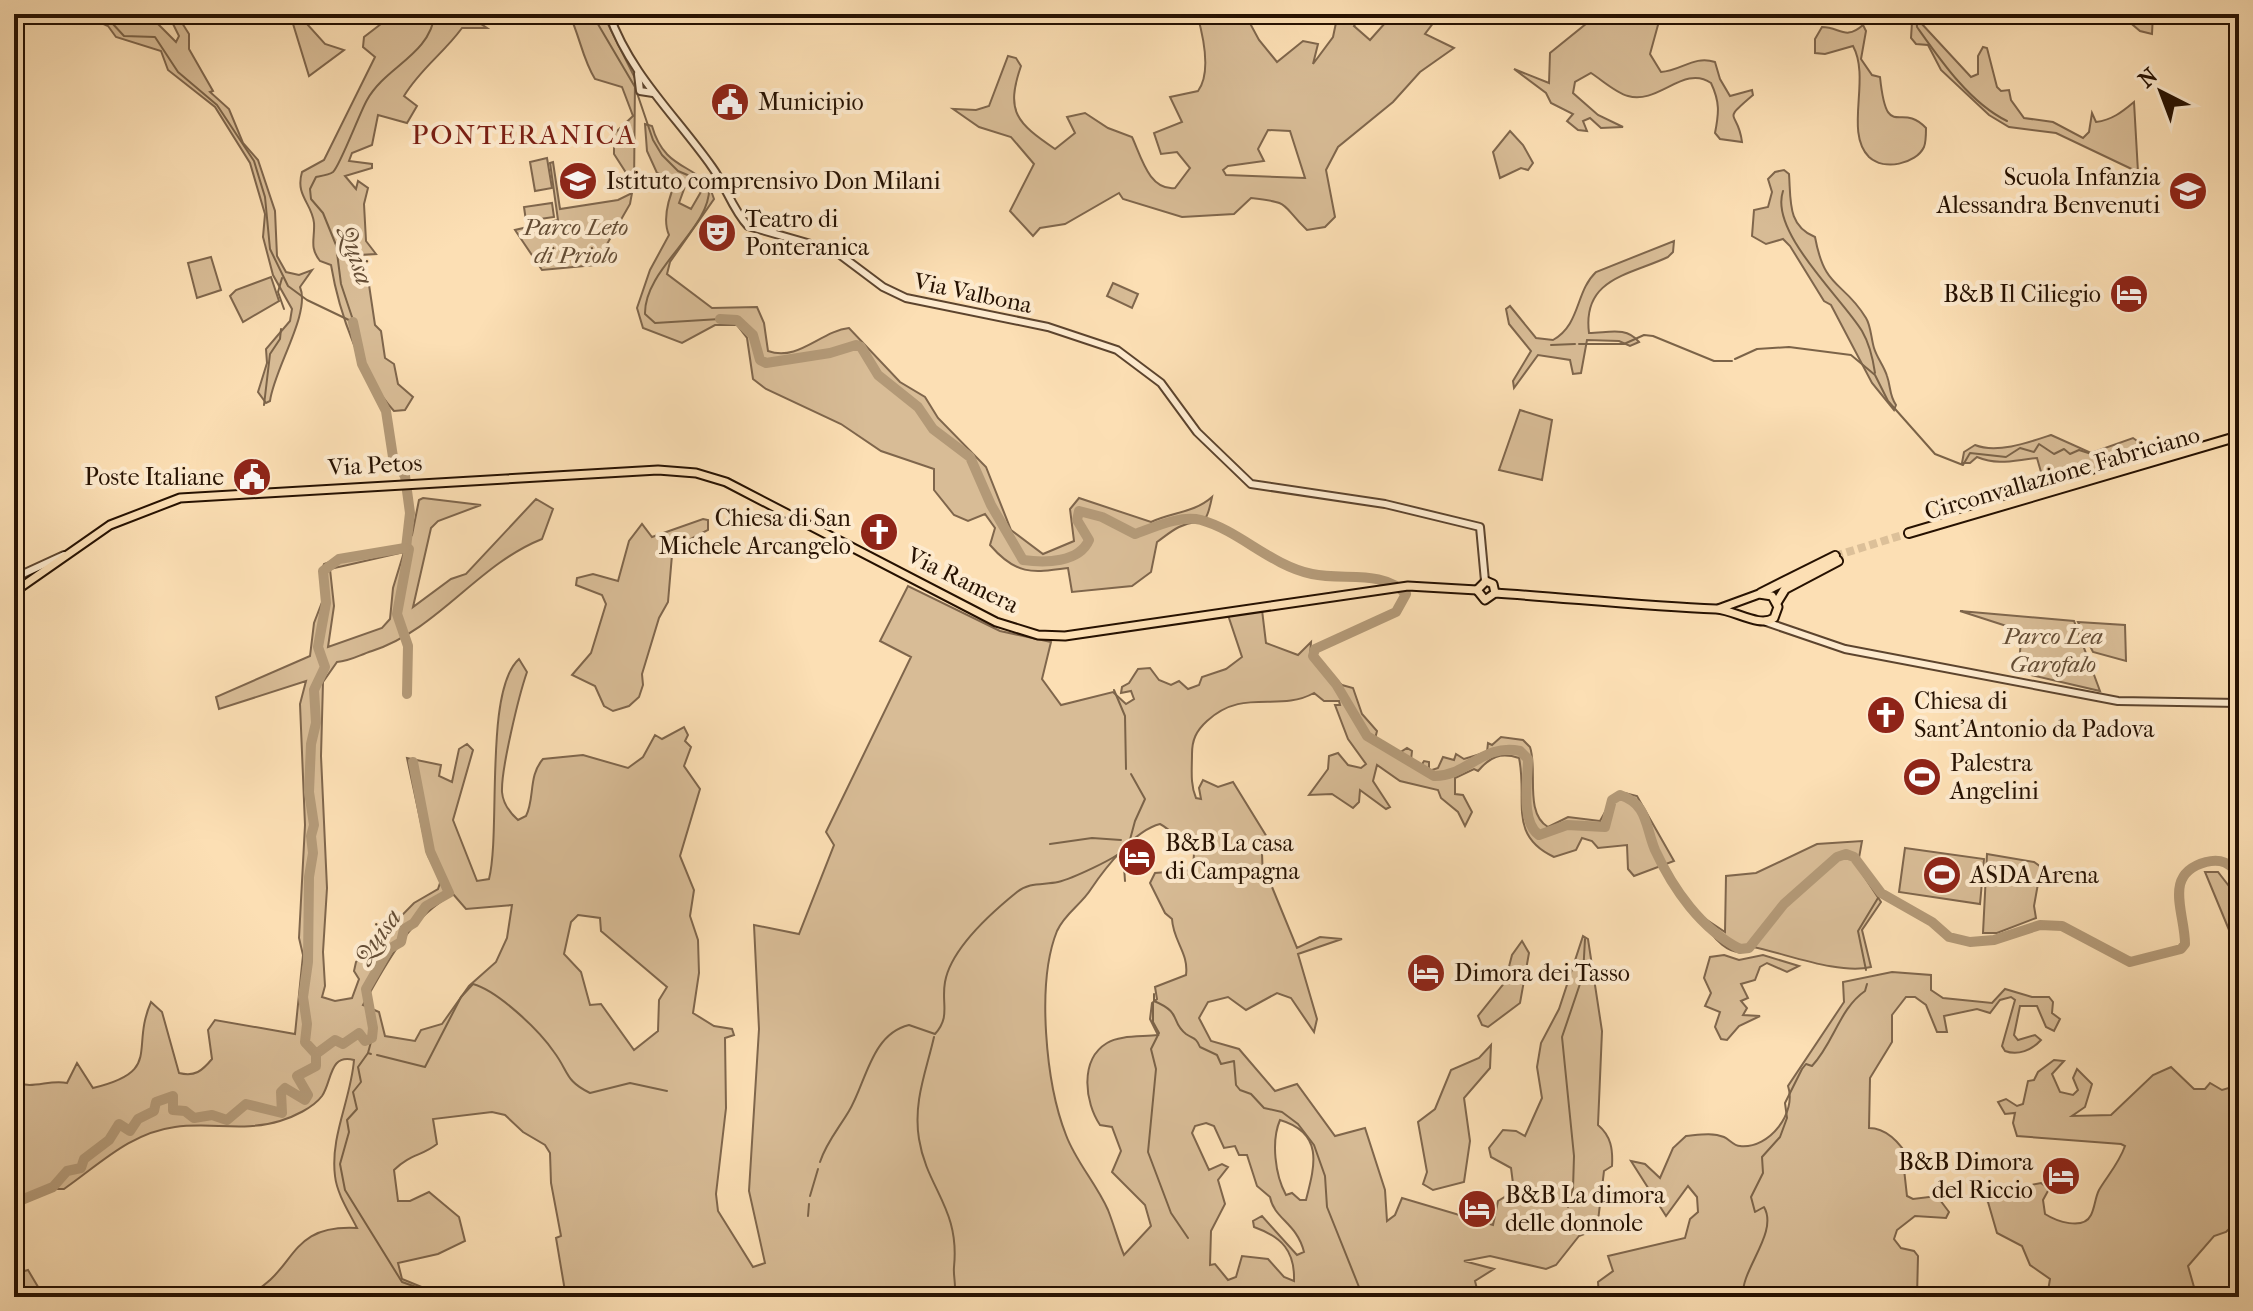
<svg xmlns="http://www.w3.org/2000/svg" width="2253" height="1311" font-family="'IM FELL French Canon',serif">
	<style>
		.green { fill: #d8bc96; stroke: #7f664c; stroke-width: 2; fill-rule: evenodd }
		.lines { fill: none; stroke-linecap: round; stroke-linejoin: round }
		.stream { stroke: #7b6348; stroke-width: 2 }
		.river { stroke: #b39977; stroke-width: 10 }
		.highway-tunnel { stroke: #dcc099; stroke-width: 8; stroke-dasharray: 8 4; stroke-linecap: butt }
		.minor-casing { stroke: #5c442e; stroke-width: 10 }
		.major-casing { stroke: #261101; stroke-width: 11 }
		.highway-casing { stroke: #261101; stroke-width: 12 }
		.minor { stroke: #fdeace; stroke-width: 6 }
		.major { stroke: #fcdfb4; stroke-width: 7 }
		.highway { stroke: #fcdfb4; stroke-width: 8 }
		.labels { text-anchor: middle; stroke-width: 8; stroke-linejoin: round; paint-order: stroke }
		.poi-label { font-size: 24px; fill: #261101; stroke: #fdeace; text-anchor: start }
		.park-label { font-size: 24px; font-style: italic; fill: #644d35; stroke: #fdeace }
		.street-label { font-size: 24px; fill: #261101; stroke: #fdeace }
		.water-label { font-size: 26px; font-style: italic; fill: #654e36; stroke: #fdeace }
		.quarter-label { font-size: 28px; letter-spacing: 2px; fill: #7a1f14; stroke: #fdeace }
	</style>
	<rect width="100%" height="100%" fill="#fcdfb4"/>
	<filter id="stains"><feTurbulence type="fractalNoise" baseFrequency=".0025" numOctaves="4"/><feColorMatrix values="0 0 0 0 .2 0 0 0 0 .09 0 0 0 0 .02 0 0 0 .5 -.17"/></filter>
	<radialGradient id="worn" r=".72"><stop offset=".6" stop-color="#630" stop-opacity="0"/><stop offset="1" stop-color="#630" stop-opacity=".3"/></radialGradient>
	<!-- green -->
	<g class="green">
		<path d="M 81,14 L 152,18 L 176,42 L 179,36 L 173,24 L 177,15 L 189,34 L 189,49 L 213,91 L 210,92 L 229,109 L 243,143 L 258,160 L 275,211 L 277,256 L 286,272 L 299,275 L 312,270 L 300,287 C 311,313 274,369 270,401 L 266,403 L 258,392 L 267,363 L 266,349 L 290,321 L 292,309 L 273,275 L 263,237 L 265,214 L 250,163 L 215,107 L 168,70 L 161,51 L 116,37 L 108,26 Z"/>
		<path d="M 290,14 L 309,14 L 307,24 L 325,44 L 344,50 L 309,76 Z"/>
		<path d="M 394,14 L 466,14 L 487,28 L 462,28 C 443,54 421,68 404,96 L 417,106 L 407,123 L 378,115 L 372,145 L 352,153 L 349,161 L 372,164 L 372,168 L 345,176 L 356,189 L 358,181 L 368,188 L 364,204 L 366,241 L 376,254 L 360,255 L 368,278 L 375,325 L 381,331 L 385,358 L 394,364 L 398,384 L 413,397 L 405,410 L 394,411 C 361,375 339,313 331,265 L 320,261 C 309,247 315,239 314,223 C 312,203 295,196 302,172 L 324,160 L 375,57 L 363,47 L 364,37 Z"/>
		<path d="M 569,14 L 603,14 L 635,78 L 634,189 L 628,189 L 630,179 L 614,154 L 614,134 L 633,116 L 622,87 L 595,79 C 582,58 580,36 569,14 Z"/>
		<path d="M 1197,14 L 1245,14 L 1259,40 L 1277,62 L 1303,41 L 1318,44 L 1313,64 L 1333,37 L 1337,18 L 1344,14 L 1363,14 L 1354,26 L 1370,40 L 1393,14 L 1440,14 L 1425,34 L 1454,48 L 1420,72 L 1393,102 L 1338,147 L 1326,170 L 1335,217 L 1325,227 L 1307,230 C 1279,203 1293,203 1251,198 L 1234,214 L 1182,217 L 1123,199 L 1119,193 L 1065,224 L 1040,228 L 1033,236 L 1010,211 L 1034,164 L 1011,137 L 979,127 L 953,109 L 976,110 L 989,106 L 1008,56 L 1016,58 L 1021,66 C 1005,112 1017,123 1055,149 L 1075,133 L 1067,117 L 1085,113 L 1108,128 L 1132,137 C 1141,156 1149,191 1175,188 L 1190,168 L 1177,152 L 1161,154 L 1154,133 L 1182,122 L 1170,97 L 1198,91 C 1212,72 1203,35 1197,14 ZM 1268,130 L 1290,131 L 1305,178 L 1226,175 L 1223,170 L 1228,166 L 1264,161 L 1258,149 Z"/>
		<path d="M 1558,14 L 1661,14 L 1650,54 L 1661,72 C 1681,71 1694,55 1715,62 L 1720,79 L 1730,96 L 1752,90 L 1753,95 C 1720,123 1738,109 1742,142 L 1720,139 L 1715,133 C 1719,113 1720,102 1711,83 C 1684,64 1658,105 1628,96 C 1616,93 1602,80 1591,73 L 1575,82 L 1573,93 L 1598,115 L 1623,127 L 1601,128 L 1590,118 L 1583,121 L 1587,131 L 1578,130 L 1567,121 L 1573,114 L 1551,103 L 1546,93 L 1514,69 L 1549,83 L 1550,53 L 1587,23 L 1584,19 L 1571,20 Z"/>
		<path d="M 2120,14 L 2153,14 L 2152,34 L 2140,31 Z"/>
		<path d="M 1912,22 L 1921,23 L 1971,77 L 1978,74 L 1978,56 L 1983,47 L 1987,48 L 1997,87 L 2001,91 L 2009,90 L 2011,100 L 2024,118 L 2053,122 L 2083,138 L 2089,132 L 2092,113 L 2096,122 C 2112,120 2122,112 2134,102 L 2138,172 L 2056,133 L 2009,127 L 1989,115 L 1941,70 L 1928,45 L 1916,44 L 1911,38 Z"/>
		<path d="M 1863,25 L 1866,31 L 1861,59 L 1872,75 L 1880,77 C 1887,144 1900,100 1926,128 C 1926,133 1926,142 1924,147 C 1916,164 1884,171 1869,157 C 1844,132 1871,79 1853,46 L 1825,54 L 1815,53 L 1815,39 L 1822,27 C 1840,27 1845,41 1863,25 Z"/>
		<path d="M 645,124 L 652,126 C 666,176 703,161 714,199 L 670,262 L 667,274 L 712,308 L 757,307 L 764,323 L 768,351 C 798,362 821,331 849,328 L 900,382 L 925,397 L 938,418 L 986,467 L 1011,530 L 1043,554 L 1074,541 L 1070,509 L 1079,498 L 1151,522 C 1172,512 1194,513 1212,497 C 1205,532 1203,515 1179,527 C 1171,531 1164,537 1157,542 L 1151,572 L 1132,586 L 1072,592 L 1068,568 C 1031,573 1016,575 990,545 L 995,528 L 985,514 L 968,521 L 954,515 L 934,490 L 934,469 L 881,451 L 841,424 L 766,389 L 753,379 L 747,338 L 737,325 L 715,325 L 682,343 L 643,328 L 637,308 L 650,270 L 669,235 C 662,219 669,197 676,181 L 657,173 L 647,151 ZM 687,181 L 702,190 L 691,209 L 679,203 Z"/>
		<path d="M 1510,131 L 1523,145 L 1533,163 L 1528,170 L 1521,168 L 1500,178 L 1493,152 Z"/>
		<path d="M 547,158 L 552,188 L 535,191 L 530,162 Z"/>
		<path d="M 553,162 L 560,209 L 618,200 L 632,193 L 630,204 L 595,265 L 542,270 L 515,230 L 558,220 L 550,163 Z"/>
		<path d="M 1784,170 L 1789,174 C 1791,200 1787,226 1815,237 C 1825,291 1843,280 1866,318 C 1871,326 1871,338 1874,348 C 1877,358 1884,366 1887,376 C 1891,387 1889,395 1896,405 L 1894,410 L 1872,383 L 1831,305 L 1824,301 L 1790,246 L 1783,239 L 1766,244 L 1752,236 L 1754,210 L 1768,207 L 1772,192 L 1768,179 L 1775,172 Z"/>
		<path d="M 552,203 L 554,217 L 526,221 L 524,207 Z"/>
		<path d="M 1674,241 L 1673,252 L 1668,257 C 1630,275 1582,278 1589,333 C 1608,333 1626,326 1639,342 L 1630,346 L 1619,341 L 1587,340 L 1581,373 L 1573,374 L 1570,360 L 1538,355 L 1514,388 L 1513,381 L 1531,351 L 1509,324 L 1506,309 L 1510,306 L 1536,338 L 1553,340 C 1581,324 1575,292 1596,272 Z"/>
		<path d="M 211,257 L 221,290 L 197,298 L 188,263 Z"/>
		<path d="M 271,277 L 279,301 L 243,322 L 230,296 L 236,290 Z"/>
		<path d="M 1113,283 L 1138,294 L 1132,308 L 1107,296 Z"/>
		<path d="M 1520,410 L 1552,420 L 1542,480 L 1499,470 Z"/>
		<path d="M 2051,435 L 2091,453 L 2133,438 L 2143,445 L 2159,447 L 2186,443 L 2190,448 L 2045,486 L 2037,458 C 2014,460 1999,466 1977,457 L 1970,463 L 1962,463 L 1964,452 L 1975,445 C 1997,454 2030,442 2051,435 Z"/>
		<path d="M 423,498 L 481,505 L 438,521 L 431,528 L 413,607 L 451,579 L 466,574 L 536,499 L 553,509 L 542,539 C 477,565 439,629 372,651 C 359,655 351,661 337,662 L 323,682 L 321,756 L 327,888 L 323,952 L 325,986 L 322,997 L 335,1001 L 352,998 L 359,979 L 354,971 L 356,962 L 414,903 L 438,889 L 441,880 L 428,856 L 407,758 L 441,765 L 439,776 L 452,782 L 459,749 L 467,744 L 473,750 L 453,820 L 477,881 L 489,879 C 501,831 484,690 519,659 L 527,672 C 519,695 501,769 502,792 C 503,804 509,812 518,820 L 526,816 C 535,798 528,776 543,759 L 583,755 L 628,768 L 643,757 L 655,735 L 662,739 L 684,727 L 688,735 L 685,741 L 691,747 L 684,766 L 700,789 L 680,856 L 694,890 L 690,916 L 698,940 L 699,973 L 693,1013 L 714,1026 L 732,1029 L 734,1035 L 725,1038 L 726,1108 L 716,1194 L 718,1211 L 753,1267 L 765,1263 L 749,1191 L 759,1029 L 754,925 L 799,934 L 834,845 L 826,832 L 911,657 L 880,641 L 908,586 L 1000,631 L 1051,642 L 1042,679 L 1061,705 L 1113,692 L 1126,704 L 1134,699 L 1131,691 L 1121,693 L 1122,687 L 1129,683 L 1138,669 L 1150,668 L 1159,680 L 1171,685 L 1179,681 L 1188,689 L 1199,685 L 1202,677 L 1226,669 L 1242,657 L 1228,615 L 1262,610 L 1266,643 L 1298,655 L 1311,642 L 1310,657 L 1342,685 L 1353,688 L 1362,714 L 1377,731 L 1375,739 L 1399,753 L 1407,748 L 1412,751 L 1411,760 L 1421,766 L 1424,761 L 1429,762 L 1429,771 L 1438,768 L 1443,757 L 1454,760 L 1456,754 L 1464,759 L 1487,752 L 1488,743 L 1492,745 L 1501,737 L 1523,740 L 1530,747 C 1538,770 1524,813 1548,827 L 1568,817 L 1600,821 L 1614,796 L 1625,793 L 1637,796 L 1674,861 L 1634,876 L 1628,869 L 1627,845 L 1598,848 L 1592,841 L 1582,838 L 1576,850 L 1554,857 C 1507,835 1528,800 1519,758 C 1500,752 1490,757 1478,771 L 1474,769 L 1455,778 L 1455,794 L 1463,795 L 1472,812 L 1465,826 L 1458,812 L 1441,798 L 1438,790 L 1400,781 L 1377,765 L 1373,781 L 1390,807 L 1386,809 L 1360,790 L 1359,802 L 1353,808 L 1332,794 L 1309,795 L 1328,769 L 1329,756 L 1338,753 L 1348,765 L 1361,768 L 1366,764 L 1348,739 L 1335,705 L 1340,705 L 1339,701 L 1324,701 L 1314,693 C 1278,713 1244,687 1207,721 C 1196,731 1192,740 1192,754 C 1192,769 1190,784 1196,798 L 1201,799 L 1199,788 L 1203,780 L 1218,787 L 1233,782 L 1270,842 L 1262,853 L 1263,880 L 1272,887 L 1297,948 L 1320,937 L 1342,939 L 1298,954 L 1317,1019 L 1314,1032 L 1291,998 L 1277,993 L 1246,1010 L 1228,997 L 1208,1002 L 1199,1018 L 1211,1041 L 1239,1049 L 1275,1091 L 1297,1084 L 1335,1136 L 1365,1128 L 1385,1190 L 1387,1221 L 1395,1215 L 1402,1198 L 1493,1225 L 1498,1201 L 1514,1191 L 1511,1168 L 1491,1157 L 1489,1148 L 1503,1130 L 1516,1131 L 1525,1136 L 1542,1098 L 1537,1067 L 1541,1043 L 1559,1009 L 1583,936 L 1588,939 L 1602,1031 L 1598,1125 C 1611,1136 1613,1149 1612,1166 L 1604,1171 L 1597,1229 L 1579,1236 L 1556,1265 L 1546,1269 L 1490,1256 L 1464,1261 L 1494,1269 L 1475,1281 L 1479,1297 L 566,1297 L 556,1238 L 561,1236 L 551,1183 L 550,1153 L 545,1145 L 523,1132 L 505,1115 L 492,1112 L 433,1119 L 437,1144 C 422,1156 410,1154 394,1170 L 398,1201 L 410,1201 L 429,1192 L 459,1217 L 465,1241 L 438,1254 L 398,1263 L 402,1279 L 446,1297 L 244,1297 C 299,1273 284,1224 357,1228 C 349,1212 337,1194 335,1176 C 330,1136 351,1099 354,1060 C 329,1053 332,1082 322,1096 C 313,1108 293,1117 280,1121 C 245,1132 210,1122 175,1127 C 130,1133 100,1164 64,1189 L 55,1189 L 14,1207 L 14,1082 C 33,1090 49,1079 67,1083 L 77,1063 L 93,1088 C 163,1071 130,1050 151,1002 L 162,1012 L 179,1073 C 195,1077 202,1071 212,1059 L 208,1030 L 215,1020 L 295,1034 L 303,955 L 299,938 L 305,825 L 300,704 L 306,681 L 219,709 L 216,697 L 310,656 L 314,623 L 324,597 L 321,573 L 324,564 L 344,557 L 401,548 L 412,535 L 419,500 ZM 404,552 L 393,588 L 390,619 L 382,628 L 328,647 L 334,606 L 330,569 ZM 1160,824 C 1174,831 1180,844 1194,853 L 1193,870 L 1155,873 L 1150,883 L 1165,913 L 1172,919 C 1173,941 1189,953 1186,975 L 1155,987 L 1157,999 L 1152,1003 L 1150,1019 L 1158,1035 C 1143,1037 1119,1035 1107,1043 C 1079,1060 1085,1103 1100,1125 L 1112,1127 L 1121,1151 L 1112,1172 L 1145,1205 L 1151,1226 L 1124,1255 C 1118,1241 1114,1225 1108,1210 C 1096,1183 1076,1162 1066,1135 C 1046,1084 1036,983 1057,931 C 1065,913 1081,905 1091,889 C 1105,868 1135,830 1160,824 ZM 453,894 L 466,909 L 512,905 L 507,938 L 496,962 L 469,986 L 442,1024 L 421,1030 L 415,1041 L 385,1036 L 379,1012 L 363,1005 C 387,962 409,919 453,894 ZM 578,915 L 600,918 L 601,931 L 667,987 L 659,1000 L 658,1031 L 634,1050 L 601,1004 L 590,1005 L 581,972 L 564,954 L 571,922 ZM 1280,1120 C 1324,1133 1315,1165 1306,1200 L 1300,1200 L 1292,1193 L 1286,1195 C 1275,1175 1271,1141 1280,1120 ZM 1206,1123 L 1214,1126 L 1224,1148 L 1235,1146 L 1239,1155 L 1247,1155 L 1257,1186 L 1270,1197 C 1274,1219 1297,1223 1304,1252 L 1297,1255 L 1262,1216 L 1253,1221 L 1254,1227 C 1282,1237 1295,1251 1294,1281 L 1284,1277 L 1268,1259 L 1242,1256 L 1236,1277 L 1228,1280 L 1215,1264 L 1210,1265 L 1211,1231 L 1225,1204 L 1218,1180 L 1228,1167 L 1222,1164 L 1209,1170 L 1192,1133 L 1195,1126 Z"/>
		<path d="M 703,519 L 708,520 L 708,530 L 681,544 L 672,555 L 668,602 L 659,618 L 642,674 L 643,685 L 639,697 L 629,706 L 613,711 L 604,706 L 595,686 L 572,675 L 591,653 L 606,604 L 602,595 L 576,585 L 577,578 L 593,574 L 618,581 L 629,541 L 642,524 L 652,537 Z"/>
		<path d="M 1960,611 L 2074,621 L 2100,691 L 2018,672 L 2022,631 Z"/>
		<path d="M 2078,622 L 2125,625 L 2126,661 L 2093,652 Z"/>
		<path d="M 1862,841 L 1859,858 L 1854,861 L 1881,902 L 1862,930 L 1871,967 C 1840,975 1787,954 1753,947 C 1731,963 1710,935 1701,916 L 1725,932 L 1726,876 L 1756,873 L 1817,844 Z"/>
		<path d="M 1905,848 L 1984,859 L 1980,904 L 1899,892 Z"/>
		<path d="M 1987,854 L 2034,862 L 2041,867 L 2034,906 L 2036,918 L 1997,933 L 1983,933 Z"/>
		<path d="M 2205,872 L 2218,872 L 2239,899 L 2239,954 Z"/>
		<path d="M 1522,941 L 1529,953 L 1520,1003 L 1488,1027 L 1482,1025 L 1478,1016 L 1505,982 L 1512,955 Z"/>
		<path d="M 1724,955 L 1739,960 L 1763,955 L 1799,966 L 1787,972 L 1767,963 L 1760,967 L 1755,980 L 1741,984 L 1748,998 L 1741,1001 L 1747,1008 L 1743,1015 L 1760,1016 L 1739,1026 L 1727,1040 L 1721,1039 L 1715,1027 L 1720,1012 L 1705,1006 L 1711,993 L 1704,978 L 1710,957 Z"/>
		<path d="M 1892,972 L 1931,975 L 1931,990 L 1943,998 L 1992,1003 L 2005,989 L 2032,997 L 2049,997 L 2053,1002 L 2052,1013 L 2060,1019 L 2054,1031 L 2046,1027 L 2037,1006 L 2020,1006 L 2014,1035 L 2018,1040 L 2035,1035 L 2041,1040 C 2032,1050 2018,1056 2005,1051 L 2002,1046 L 2015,1000 L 2011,997 L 2000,1000 L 1990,1013 L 1977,1009 L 1944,1016 L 1947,1032 L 1937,1032 L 1926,1005 L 1915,997 L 1906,997 L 1892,1015 L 1892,1042 L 1870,1078 L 1869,1128 C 1888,1128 1903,1147 1912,1163 L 1904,1169 L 1907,1196 L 1913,1199 L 1937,1196 L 1949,1212 L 1946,1218 L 1915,1216 L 1897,1230 L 1894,1239 L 1901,1248 L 1914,1251 L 1918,1256 L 1917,1297 L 1599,1297 L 1598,1282 L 1613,1271 L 1608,1256 L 1685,1238 L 1690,1219 L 1698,1212 L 1697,1197 L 1688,1186 L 1666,1216 L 1631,1161 L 1645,1164 L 1660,1178 L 1673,1148 L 1686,1136 C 1698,1135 1712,1132 1724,1137 C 1729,1139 1734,1146 1740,1146 C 1770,1149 1797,1112 1788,1086 L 1844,1002 L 1843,982 Z"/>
		<path d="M 1491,1045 L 1490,1068 L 1464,1098 L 1470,1141 L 1464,1182 L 1433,1190 L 1423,1184 L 1427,1172 L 1418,1122 L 1435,1109 L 1451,1070 L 1479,1058 Z"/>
		<path d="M 2054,1060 L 2064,1061 L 2052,1074 L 2060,1092 L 2073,1095 L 2078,1090 L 2073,1078 L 2077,1069 L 2092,1084 L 2085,1107 L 2072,1116 L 2111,1115 L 2153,1075 L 2171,1067 L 2194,1089 L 2205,1089 L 2210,1083 L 2222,1090 L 2239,1085 L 2239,1219 L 2226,1232 L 2214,1236 L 2188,1266 L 2194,1287 L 2192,1297 L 2047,1297 L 2050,1279 L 2030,1265 L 2022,1246 L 1997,1233 L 1988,1202 L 1981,1195 L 2041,1183 L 2049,1189 L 2043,1200 L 2045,1214 C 2056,1221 2083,1231 2091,1215 C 2095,1207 2095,1198 2099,1190 C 2108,1175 2119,1163 2125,1146 L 2121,1144 L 2017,1136 L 2013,1123 L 2015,1113 L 2005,1114 L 1998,1102 L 2006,1099 L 2017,1106 L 2023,1104 L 2028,1081 L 2034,1080 L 2038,1072 Z"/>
		<path d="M 28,1270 L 44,1297 L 14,1297 L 14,1274 Z"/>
	</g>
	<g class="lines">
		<!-- stream -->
		<g class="stream">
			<path d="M 89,14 L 112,23 L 124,36 L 155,37 L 178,72 L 217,105 L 254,161 L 265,197 L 270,249 L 288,286 L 307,300 L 353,322"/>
			<path d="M 592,14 L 635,87 L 653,140 L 662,155 L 678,171 L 709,184 C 714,228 644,267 645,314 L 655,323 L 720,319"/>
			<path d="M 1916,14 L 1917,27 C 1941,61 1970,103 2007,121"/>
			<path d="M 1783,191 C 1769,232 1842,298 1862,331 C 1869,343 1873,359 1875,373"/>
			<path d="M 282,278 L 278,292 L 284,309"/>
			<path d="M 353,320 L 341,284 L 336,245 L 323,213 L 311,199 L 310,189 L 316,177 C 321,176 329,175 333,172 C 340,166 360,112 367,100 C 386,66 429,56 435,14"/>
			<path d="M 1579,344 L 1624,344 L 1644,335 L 1653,336 L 1714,361 L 1732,361"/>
			<path d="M 1551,345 L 1575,344"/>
			<path d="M 1735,359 L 1757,349 L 1789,347 L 1851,355 L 1875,375 L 1888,401 L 1935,454 L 1963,465 L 1970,453 L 2006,457 L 2020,448 L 2034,452 L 2039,444 L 2054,454 L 2064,449 L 2070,454 L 2079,450 L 2098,456"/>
			<path d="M 264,405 L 270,354 L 280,339 L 281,329"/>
			<path d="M 1114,690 L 1125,716 L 1126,769"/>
			<path d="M 1050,844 L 1092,838 L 1121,840"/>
			<path d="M 1128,847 L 1135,821 L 1145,799 L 1131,774"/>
			<path d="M 1123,852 L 1125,881"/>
			<path d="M 1866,970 L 1858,931 L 1881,893"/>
			<path d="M 1154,994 L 1154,1001 C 1183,1013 1170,1022 1186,1034 C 1193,1039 1196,1037 1200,1047 L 1217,1055 L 1221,1064 L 1234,1061 L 1236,1085 L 1240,1090 L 1251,1094 L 1264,1108 L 1282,1112 L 1298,1124 L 1314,1145 L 1325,1176 L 1327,1207 L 1363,1297"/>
			<path d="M 1153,1003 L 1153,1022 L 1159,1033 L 1151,1049 L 1156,1069 L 1148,1152 L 1171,1213 L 1188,1238"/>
			<path d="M 934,1037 C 926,1072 913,1102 919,1139 C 927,1189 960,1208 954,1267 C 953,1277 957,1287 954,1297"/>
			<path d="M 368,1053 L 358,1067 L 361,1082 L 353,1092 L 357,1109 L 347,1120 L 349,1132 L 340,1164 L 345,1190 L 402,1282 L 444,1297"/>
			<path d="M 371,1054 L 368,1053 L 372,1038"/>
			<path d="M 377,1055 L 425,1067 L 461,997 L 473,984 C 498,991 539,1030 554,1052 C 569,1072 565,1081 590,1093 L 630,1083 L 667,1091"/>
			<path d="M 820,1162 C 826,1143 839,1128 849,1111 C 866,1083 871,1034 909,1025 L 935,1034 C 951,1016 941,1004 945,982 C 951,948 991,913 1017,892 C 1029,882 1044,885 1058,882 C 1071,879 1117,858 1123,850"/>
			<path d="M 14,1191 L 19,1201"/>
			<path d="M 810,1196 L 818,1169"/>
			<path d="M 1568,1207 L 1573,1189 L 1574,1156 L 1562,1037 L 1583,975 L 1585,939"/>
			<path d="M 808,1216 L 809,1204"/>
			<path d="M 1743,1297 C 1740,1270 1779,1233 1764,1207 L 1755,1212 L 1751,1197 L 1763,1173 L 1762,1157 L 1780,1137 L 1787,1118 L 1785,1103 L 1802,1069 L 1806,1064 L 1812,1066 C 1834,1043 1839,1009 1865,991 L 1867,984"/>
		</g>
		<!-- river -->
		<g class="river">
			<path d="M 720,319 L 737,320 L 753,335 L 760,360 L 766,363 L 830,353 L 856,345 L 861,347 L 878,375 L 918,407 L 933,429 L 970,457 L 991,505 L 1023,560 C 1045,563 1079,563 1089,540 L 1077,520 L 1079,511 L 1102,517 L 1135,534 C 1155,527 1180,515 1201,520 C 1240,531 1270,565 1312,574 C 1344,581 1382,569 1406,594 L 1396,612 L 1315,649 L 1313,656 L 1336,684 L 1367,736 L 1434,776 C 1466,777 1483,743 1520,751 L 1528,759 C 1528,779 1520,822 1539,835 L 1567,825 L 1605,827 L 1612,800 L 1620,795 C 1648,804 1645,826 1655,850 C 1673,889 1701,929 1740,949 L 1749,948 L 1784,904 L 1837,857 L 1846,854 L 1854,857 L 1881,893 L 1932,922 L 1949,937 L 1970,942 L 1994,940 L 2040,925 L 2062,926 L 2130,962 L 2181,949 L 2185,944 C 2185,912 2162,874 2206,862 C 2221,858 2230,863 2239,875"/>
			<path d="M 353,322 L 362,364 L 386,411 L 393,457 L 405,476 L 410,513 L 406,548"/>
			<path d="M 407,694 L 408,646 L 397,614 L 409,549"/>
			<path d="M 316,1054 L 305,1042 L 307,1024 L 303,997 L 308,962 L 309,877 L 313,853 L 311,836 L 314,825 L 309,792 L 311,744 L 316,723 L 314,690 L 325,667 L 318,647 L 326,603 L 323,571 L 339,559 L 405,548"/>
			<path d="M 316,1054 L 335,1040 L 343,1044 L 359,1033 L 365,1041 L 372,1038 L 373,1028 L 366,989 L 389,949 L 401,942 L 404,929 L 414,923 L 426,906 L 449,893 L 430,851 L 413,762"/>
			<path d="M 14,1203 L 53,1187 L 67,1171 L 81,1168 L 84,1159 L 109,1140 L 119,1124 L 130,1131 L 138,1119 L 154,1111 L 156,1102 L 173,1096 L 173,1110 L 185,1111 L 194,1118 L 212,1115 L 227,1120 L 246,1104 L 282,1113 L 281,1092 L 285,1088 L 305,1100 L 308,1095 L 297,1076 L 316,1066 L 316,1054"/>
		</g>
		<!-- highway-tunnel -->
		<path class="highway-tunnel" d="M 1835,556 L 1909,533"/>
		<defs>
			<g id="minor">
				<path d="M 609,14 C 630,74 676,116 712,167 C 726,186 732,209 748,226 L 835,251 L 883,287 L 906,298 L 1048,327 L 1117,350 L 1161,383 L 1197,432 L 1251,484 L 1385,504 L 1480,527 L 1485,581"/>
				<path d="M 638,74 L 640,91 L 653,93"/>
				<path d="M 14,578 L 64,555"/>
				<path d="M 1766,622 L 1845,649 L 2118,701 L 2239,703"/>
			</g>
			<g id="major">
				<path d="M 1477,590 L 1485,600 L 1495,593 C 1569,598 1643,606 1716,609 C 1735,610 1759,628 1774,618 L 1778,607 L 1772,596 L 1759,594 L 1718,609"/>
				<path d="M 1477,590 L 1486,581 L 1493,584 L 1495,593"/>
				<path d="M 14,592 L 110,525 L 180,498 L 658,470 L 696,473 L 726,482 L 996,622 L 1038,635 L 1065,636 L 1408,586 L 1477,590"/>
			</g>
			<g id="highway">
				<path d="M 1909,533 L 2239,436"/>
				<path d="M 1761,593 L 1835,556"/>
				<path d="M 1777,602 L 1785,589 L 1838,561"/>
			</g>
		</defs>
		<!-- minor casing -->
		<use href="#minor" class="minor-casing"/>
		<!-- major casing -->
		<use href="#major" class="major-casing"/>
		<!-- highway casing -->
		<use href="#highway" class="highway-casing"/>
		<!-- minor -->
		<use href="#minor" class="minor"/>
		<!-- major -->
		<use href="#major" class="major"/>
		<!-- highway -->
		<use href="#highway" class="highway"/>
	</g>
	<!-- icons -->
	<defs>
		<symbol id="civic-disc" viewBox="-11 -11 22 22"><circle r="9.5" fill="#8f2418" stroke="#fdeace"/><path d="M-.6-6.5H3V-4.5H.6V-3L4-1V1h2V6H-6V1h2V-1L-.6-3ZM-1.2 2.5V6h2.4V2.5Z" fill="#fff"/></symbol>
		<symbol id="school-disc" viewBox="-11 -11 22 22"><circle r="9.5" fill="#8f2418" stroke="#fdeace"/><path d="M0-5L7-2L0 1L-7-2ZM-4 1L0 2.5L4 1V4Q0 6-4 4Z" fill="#fff"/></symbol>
		<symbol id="theatre-disc" viewBox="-11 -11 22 22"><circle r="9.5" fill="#8f2418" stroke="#fdeace"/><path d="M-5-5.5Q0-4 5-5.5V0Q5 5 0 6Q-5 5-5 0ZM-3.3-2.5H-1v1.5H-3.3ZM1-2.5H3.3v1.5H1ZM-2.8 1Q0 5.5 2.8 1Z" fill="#fff"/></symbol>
		<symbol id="hotel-disc" viewBox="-11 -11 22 22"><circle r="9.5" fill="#8f2418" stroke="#fdeace"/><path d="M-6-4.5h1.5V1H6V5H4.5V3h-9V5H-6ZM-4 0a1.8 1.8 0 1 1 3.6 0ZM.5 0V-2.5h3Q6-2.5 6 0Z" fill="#fff"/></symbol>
		<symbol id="church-disc" viewBox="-11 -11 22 22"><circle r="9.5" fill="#8f2418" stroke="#fdeace"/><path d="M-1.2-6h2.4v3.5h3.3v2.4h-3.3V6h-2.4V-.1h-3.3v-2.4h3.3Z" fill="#fff"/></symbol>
		<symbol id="stadium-disc" viewBox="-11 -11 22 22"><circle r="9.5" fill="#8f2418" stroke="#fdeace"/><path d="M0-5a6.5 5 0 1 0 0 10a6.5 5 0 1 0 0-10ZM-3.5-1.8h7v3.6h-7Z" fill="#fff"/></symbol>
	</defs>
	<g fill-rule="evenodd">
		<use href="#civic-disc" x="708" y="80" width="44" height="44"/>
		<use href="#school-disc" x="556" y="159" width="44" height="44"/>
		<use href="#school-disc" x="2166" y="169" width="44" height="44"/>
		<use href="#theatre-disc" x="695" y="211" width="44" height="44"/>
		<use href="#hotel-disc" x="2107" y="272" width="44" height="44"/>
		<use href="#civic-disc" x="230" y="455" width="44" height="44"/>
		<use href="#church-disc" x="857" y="510" width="44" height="44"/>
		<use href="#church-disc" x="1864" y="693" width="44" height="44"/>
		<use href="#stadium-disc" x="1900" y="755" width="44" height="44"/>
		<use href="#hotel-disc" x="1115" y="835" width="44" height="44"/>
		<use href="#stadium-disc" x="1920" y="853" width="44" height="44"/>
		<use href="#hotel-disc" x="1404" y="951" width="44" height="44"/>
		<use href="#hotel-disc" x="2039" y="1154" width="44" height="44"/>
		<use href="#hotel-disc" x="1455" y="1187" width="44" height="44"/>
	</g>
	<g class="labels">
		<!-- poi labels -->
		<g class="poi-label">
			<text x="758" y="110">Municipio</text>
			<text x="2160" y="185" text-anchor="end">Scuola Infanzia<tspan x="2160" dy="28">Alessandra Benvenuti</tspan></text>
			<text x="606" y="189">Istituto comprensivo Don Milani</text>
			<text x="745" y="227">Teatro di<tspan x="745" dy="28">Ponteranica</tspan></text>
			<text x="2101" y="302" text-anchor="end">B&amp;B Il Ciliegio</text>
			<text x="224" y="485" text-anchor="end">Poste Italiane</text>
			<text x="851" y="526" text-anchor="end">Chiesa di San<tspan x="851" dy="28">Michele Arcangelo</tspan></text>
			<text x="1914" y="709">Chiesa di<tspan x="1914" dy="28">Sant'Antonio da Padova</tspan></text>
			<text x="1950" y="771">Palestra<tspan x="1950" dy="28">Angelini</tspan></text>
			<text x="1165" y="851">B&amp;B La casa<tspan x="1165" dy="28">di Campagna</tspan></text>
			<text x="1970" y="883">ASDA Arena</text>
			<text x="1454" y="981">Dimora dei Tasso</text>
			<text x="2033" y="1170" text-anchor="end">B&amp;B Dimora<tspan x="2033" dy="28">del Riccio</tspan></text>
			<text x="1505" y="1203">B&amp;B La dimora<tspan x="1505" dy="28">delle donnole</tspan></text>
		</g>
		<!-- park labels -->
		<g class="park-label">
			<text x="576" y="235">Parco Leto<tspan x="576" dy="28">di Priolo</tspan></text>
			<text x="2053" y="644">Parco Lea<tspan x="2053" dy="28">Garofalo</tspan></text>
		</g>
		<!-- street labels -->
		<g class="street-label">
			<text transform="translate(973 293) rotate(12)" y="8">Via Valbona</text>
			<text transform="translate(375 465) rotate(-3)" y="8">Via Petos</text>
			<text transform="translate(2062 473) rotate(-16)" y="8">Circonvallazione Fabriciano</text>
			<text transform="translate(963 580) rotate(26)" y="8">Via Ramera</text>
		</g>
		<!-- water labels -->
		<g class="water-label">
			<text transform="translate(357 255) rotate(73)" y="9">Quisa</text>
			<text transform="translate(377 936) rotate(-53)" y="9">Quisa</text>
		</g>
		<!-- quarter labels -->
		<g class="quarter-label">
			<text x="524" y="144">PONTERANICA</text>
		</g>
	</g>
	<!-- margin -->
	<rect width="2253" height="1311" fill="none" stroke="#fcdfb4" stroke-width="48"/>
	<rect x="16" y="16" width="2221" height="1279" fill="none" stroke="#261101" stroke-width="4"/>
	<rect x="24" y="24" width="2205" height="1263" fill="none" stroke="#261101" stroke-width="2"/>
	<!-- north arrow -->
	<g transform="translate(2161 92) rotate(318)" stroke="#fdeace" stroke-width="6" paint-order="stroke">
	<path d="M0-6L14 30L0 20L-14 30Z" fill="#261101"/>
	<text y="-12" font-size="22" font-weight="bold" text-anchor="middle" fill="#261101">N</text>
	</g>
	<rect width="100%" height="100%" filter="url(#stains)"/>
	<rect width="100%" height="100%" fill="url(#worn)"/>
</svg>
